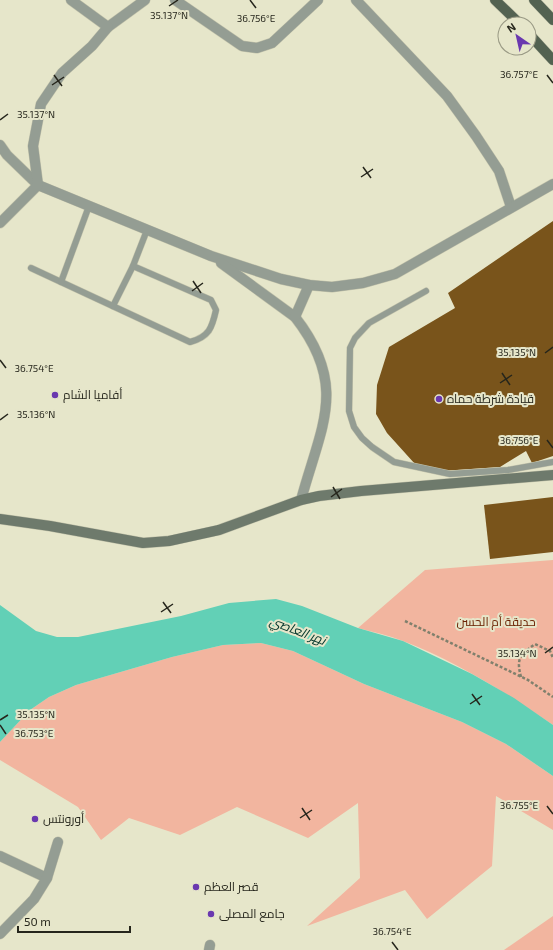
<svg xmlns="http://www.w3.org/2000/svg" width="553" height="950" font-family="'Exo 2',Cairo,sans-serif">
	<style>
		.green { fill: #f2b59f }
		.water { fill: #62d0b6 }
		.building { fill: #79541b }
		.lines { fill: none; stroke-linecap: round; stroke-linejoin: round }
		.lane-casing { stroke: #c3c3ab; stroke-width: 7 }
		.street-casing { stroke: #c3c3ab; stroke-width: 11 }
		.secondary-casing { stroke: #c3c3ab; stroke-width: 11 }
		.primary-casing { stroke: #c3c3ab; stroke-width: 11 }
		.path { stroke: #80806d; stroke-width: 2.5; stroke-dasharray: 3 2; stroke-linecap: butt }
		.lane { stroke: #949d93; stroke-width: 6 }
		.street { stroke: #949d93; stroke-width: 10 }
		.secondary { stroke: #6e7a6c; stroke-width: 10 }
		.primary { stroke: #536251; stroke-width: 10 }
		.ticks { fill: none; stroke: #26261c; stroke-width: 1.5 }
		.poi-dot { fill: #6a38af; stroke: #e6e6ca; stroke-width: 1.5 }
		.labels { text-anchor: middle; stroke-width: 4; stroke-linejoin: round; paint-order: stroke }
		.poi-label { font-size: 12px; fill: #26261c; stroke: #e6e6ca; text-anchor: start }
		.park-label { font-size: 12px; fill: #6b2202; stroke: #e6e6ca }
		.water-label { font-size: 13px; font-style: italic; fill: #00342a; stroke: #e6e6ca }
		.ticks-label { font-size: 10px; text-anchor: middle; fill: #26261c; stroke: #e6e6ca; stroke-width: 4; stroke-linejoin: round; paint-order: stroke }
	</style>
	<rect width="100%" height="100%" fill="#e6e6ca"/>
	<!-- green -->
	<g class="green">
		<path d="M 553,560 L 553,725 C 506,693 456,661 403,641 C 388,635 373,632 358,628 L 425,570 Z"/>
		<path d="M 261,643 L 293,651 L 364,684 L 462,722 L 506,744 L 553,776 L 553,830 L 496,796 L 492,866 L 427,919 L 405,890 L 307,926 L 360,878 L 358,803 L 308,838 L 237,807 L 180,835 L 129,818 L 101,840 L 78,807 L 0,760 L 0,742 L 30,710 L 49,697 L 76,685 L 172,657 L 223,645 Z"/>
		<path d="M 553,916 L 553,950 L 504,950 Z"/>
	</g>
	<!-- water -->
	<path class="water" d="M 276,599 L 302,606 L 358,628 L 403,641 L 472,674 L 514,698 L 553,725 L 553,776 L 506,744 L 462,722 L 364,684 L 293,651 L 261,643 L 223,645 L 172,657 L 76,685 L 49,697 L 30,710 L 0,742 L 0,605 L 36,631 L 57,637 L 78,637 L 181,616 L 229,603 Z"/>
	<!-- building -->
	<g class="building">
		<path d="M 553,221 L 553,456 L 532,463 L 526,451 L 500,467 L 441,471 L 415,464 L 387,433 L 376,414 L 377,385 L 389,347 L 455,308 L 448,293 Z"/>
		<path d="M 553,497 L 553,552 L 490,559 L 484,505 Z"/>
	</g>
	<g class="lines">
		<defs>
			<g id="lane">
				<path d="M 31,268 L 190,342 C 209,337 212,328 216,310 L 211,300 L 133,266 L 147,230"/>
				<path d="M 61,282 L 89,206"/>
				<path d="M 426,291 L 369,323 L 355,338 L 350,348 L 349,411 L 354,427 L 362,438 L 372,447 L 394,462 L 450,474 L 508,470 L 553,462"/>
				<path d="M 113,306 L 133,266"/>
			</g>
			<g id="street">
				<path d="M 175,0 L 242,46 L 257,48 L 272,43 L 318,0"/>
				<path d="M 356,0 L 447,96 L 476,136 L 499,171 L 511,207"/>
				<path d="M 108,27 L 145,0"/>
				<path d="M 0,145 L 7,155 L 38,185 L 211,256 L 281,279 L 309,285 L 332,287 L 363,283 L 395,274 L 553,184"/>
				<path d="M 0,223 L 38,185 L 33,146 L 41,104 L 62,73 L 92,46 L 108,27 L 71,0"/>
				<path d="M 221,263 L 295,317 C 349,386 321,426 301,500"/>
				<path d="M 295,317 L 309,285"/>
				<path d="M 0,856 L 47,878"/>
				<path d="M 0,934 L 34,899 L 47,878 L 58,842"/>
				<path d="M 209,950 L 210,945"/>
			</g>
			<path id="secondary" d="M 0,519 L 50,526 L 143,543 L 169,541 L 219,530 L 301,500 L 319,496 L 361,491 L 553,475"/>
			<g id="primary">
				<path d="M 495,0 L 520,24"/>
				<path d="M 534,0 L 553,20"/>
				<path d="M 529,34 L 553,60"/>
			</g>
		</defs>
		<!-- lane casing -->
		<use href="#lane" class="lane-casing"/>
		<!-- street casing -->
		<use href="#street" class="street-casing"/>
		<!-- secondary casing -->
		<use href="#secondary" class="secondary-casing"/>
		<!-- primary casing -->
		<use href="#primary" class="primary-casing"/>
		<!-- path -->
		<g class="path">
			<path d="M 405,621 L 528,680 L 553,697"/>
			<path d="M 521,677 C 516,658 520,655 535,644 L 550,651 L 553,658"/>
		</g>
		<!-- lane -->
		<use href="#lane" class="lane"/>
		<!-- street -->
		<use href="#street" class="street"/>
		<!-- secondary -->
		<use href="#secondary" class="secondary"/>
		<!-- primary -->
		<use href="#primary" class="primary"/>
	</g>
	<!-- ticks -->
	<path class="ticks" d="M 250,0 L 256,8M 169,6 L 178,0M 54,75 L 62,86M 547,75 L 553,83M 52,85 L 64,77M 0,120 L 8,114M 363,167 L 371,178M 361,177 L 373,169M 193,281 L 201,293M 192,291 L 203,283M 545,353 L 553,347M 0,360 L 6,368M 502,373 L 510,385M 500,383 L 512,375M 0,420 L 8,414M 547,440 L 553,448M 333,487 L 340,499M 331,497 L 342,489M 163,602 L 171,613M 161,612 L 173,604M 545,653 L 553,647M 472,694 L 480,705M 470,704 L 482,696M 0,720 L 8,715M 0,725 L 6,734M 547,806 L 553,814M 302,808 L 310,820M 300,818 L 312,810M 392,942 L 398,950"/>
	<!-- markers -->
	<g class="poi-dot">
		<circle cx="55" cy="395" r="4"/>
		<circle cx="439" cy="399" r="4"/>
		<circle cx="35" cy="819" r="4"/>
		<circle cx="196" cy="887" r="4"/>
		<circle cx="211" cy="914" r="4"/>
	</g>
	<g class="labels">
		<!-- poi labels -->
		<g class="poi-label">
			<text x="63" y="399">أفاميا الشام</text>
			<text x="447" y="403">قيادة شرطة حماه</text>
			<text x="43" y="823">أورونتس</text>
			<text x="204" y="891">قصر العظم</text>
			<text x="219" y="918">جامع المصلى</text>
		</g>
		<!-- park labels -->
		<g class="park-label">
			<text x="496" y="626">حديقة أم الحسن</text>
		</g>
		<!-- water labels -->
		<g class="water-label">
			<text transform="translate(298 630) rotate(21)" y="5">نهر العاصي</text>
		</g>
	</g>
	<g class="ticks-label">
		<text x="169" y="19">35.137°N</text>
		<text x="256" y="22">36.756°E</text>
		<text x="519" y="78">36.757°E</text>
		<text x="36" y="118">35.137°N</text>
		<text x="517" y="356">35.135°N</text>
		<text x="34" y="372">36.754°E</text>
		<text x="36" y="418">35.136°N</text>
		<text x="519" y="444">36.756°E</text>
		<text x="517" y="657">35.134°N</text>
		<text x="36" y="718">35.135°N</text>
		<text x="34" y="737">36.753°E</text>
		<text x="519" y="809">36.755°E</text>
		<text x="392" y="935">36.754°E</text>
	</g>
	<!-- north arrow -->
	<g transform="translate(517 36) rotate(326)"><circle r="19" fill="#e6e6ca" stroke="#999984"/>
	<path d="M0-3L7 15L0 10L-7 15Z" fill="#6a38af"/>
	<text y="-6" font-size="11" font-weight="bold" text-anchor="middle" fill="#26261c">N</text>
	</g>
	<!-- scale -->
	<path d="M18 926v6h112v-6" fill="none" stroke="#26261c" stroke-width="2"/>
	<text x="24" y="926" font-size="12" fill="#26261c" stroke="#e6e6ca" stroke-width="3" paint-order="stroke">50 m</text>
</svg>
